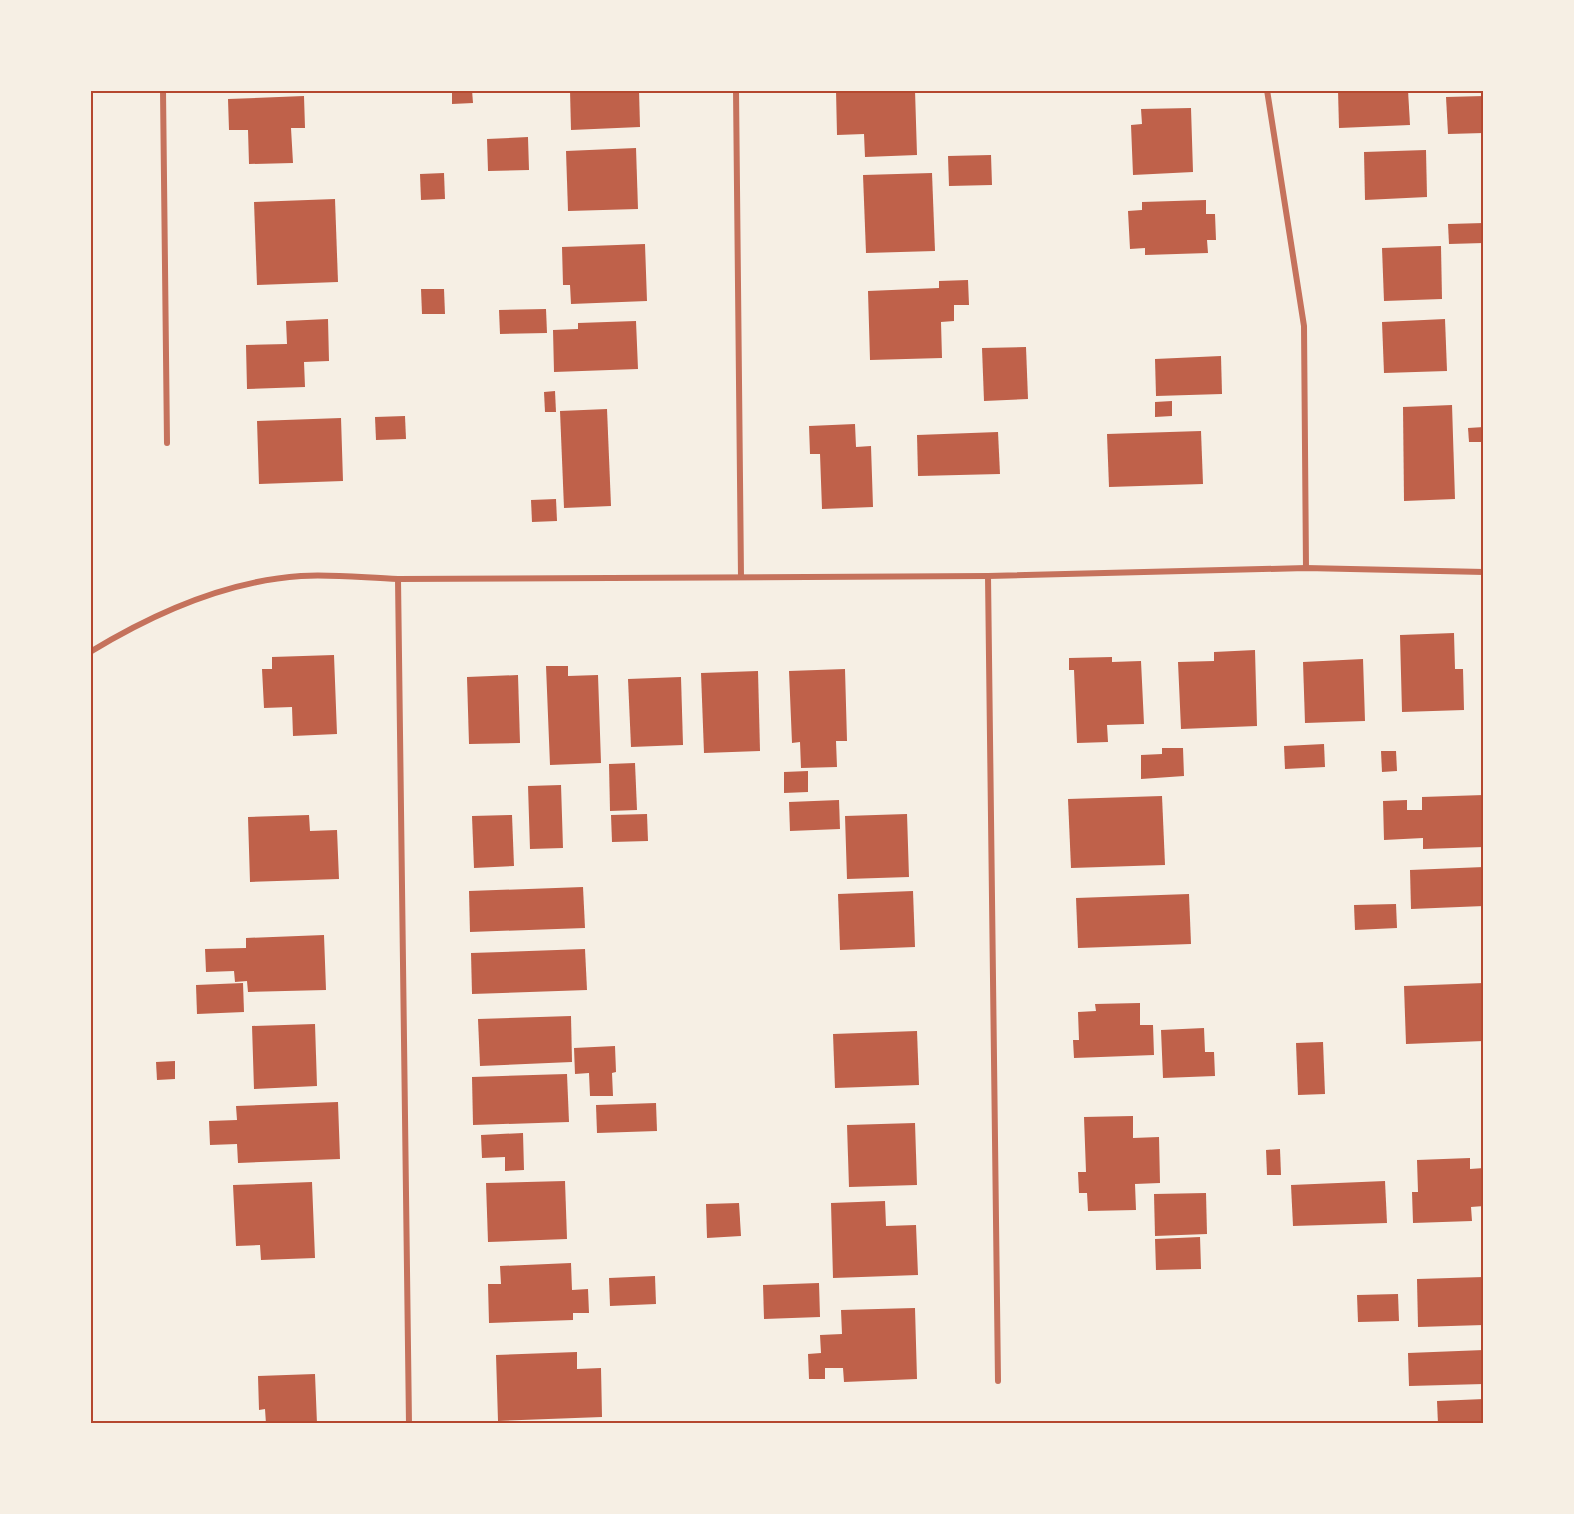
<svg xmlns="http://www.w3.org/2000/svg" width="1574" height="1514" font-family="Poppins,sans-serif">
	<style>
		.building { fill: #bf614a }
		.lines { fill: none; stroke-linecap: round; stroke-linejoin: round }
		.minor { stroke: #c5725c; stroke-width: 6 }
		.neatline { fill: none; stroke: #b5482f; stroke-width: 2 }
	</style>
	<rect width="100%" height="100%" fill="#f6efe4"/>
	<!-- building -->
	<g class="building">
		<path d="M 452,90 L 472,90 L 473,103 L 452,104 Z"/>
		<path d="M 570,90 L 639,90 L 640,127 L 571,130 Z"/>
		<path d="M 836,90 L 915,90 L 917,155 L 865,157 L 864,134 L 837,135 Z"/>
		<path d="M 1338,90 L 1408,90 L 1410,125 L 1339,128 Z"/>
		<path d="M 304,96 L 305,128 L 291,128 L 293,163 L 249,164 L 248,130 L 229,130 L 228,99 Z"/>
		<path d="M 1484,96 L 1484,133 L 1448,134 L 1446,97 Z"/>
		<path d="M 1191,108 L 1193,172 L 1133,175 L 1131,125 L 1142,124 L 1141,109 Z"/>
		<path d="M 528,137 L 529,170 L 488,171 L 487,139 Z"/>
		<path d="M 636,148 L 638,209 L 568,211 L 566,151 Z"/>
		<path d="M 1426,150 L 1427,197 L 1365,200 L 1364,152 Z"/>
		<path d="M 991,155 L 992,185 L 949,186 L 948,156 Z"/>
		<path d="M 444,173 L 445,199 L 421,200 L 420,174 Z"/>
		<path d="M 932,173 L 935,251 L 866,253 L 863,175 Z"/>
		<path d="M 335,199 L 338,282 L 257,285 L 254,202 Z"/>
		<path d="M 1206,200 L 1206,214 L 1215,214 L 1216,240 L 1207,240 L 1208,253 L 1145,255 L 1145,248 L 1130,249 L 1128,211 L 1142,210 L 1142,202 Z"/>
		<path d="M 1484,223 L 1484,243 L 1449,244 L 1448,224 Z"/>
		<path d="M 645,244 L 647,301 L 571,304 L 570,285 L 563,285 L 562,247 Z"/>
		<path d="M 1441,246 L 1442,299 L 1384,301 L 1382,248 Z"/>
		<path d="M 968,280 L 969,305 L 954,305 L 954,321 L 941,322 L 942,358 L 870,360 L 868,291 L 939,288 L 939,281 Z"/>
		<path d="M 421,289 L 444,289 L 445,314 L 422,314 Z"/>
		<path d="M 546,309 L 547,333 L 500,334 L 499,310 Z"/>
		<path d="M 328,319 L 329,361 L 304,362 L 305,387 L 247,389 L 246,345 L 287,344 L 286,321 Z"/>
		<path d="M 1445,319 L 1447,371 L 1384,373 L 1382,322 Z"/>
		<path d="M 636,321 L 638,369 L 554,372 L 553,330 L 578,329 L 578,323 Z"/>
		<path d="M 1026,347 L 1028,399 L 984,401 L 982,348 Z"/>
		<path d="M 1221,356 L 1222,394 L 1156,396 L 1155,359 Z"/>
		<path d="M 555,391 L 556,412 L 545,412 L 544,392 Z"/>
		<path d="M 1172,401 L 1172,416 L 1155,417 L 1155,402 Z"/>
		<path d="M 1452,405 L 1455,499 L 1404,501 L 1403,407 Z"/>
		<path d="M 607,409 L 611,506 L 564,508 L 560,411 Z"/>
		<path d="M 405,416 L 406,439 L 376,440 L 375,417 Z"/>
		<path d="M 341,418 L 343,481 L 259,484 L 257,421 Z"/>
		<path d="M 855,424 L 856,447 L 871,446 L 873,507 L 822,509 L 820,454 L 810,454 L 809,426 Z"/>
		<path d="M 1484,427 L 1484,442 L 1469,442 L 1468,428 Z"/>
		<path d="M 1201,431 L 1203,484 L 1109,487 L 1107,434 Z"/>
		<path d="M 998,432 L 1000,474 L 918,476 L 917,435 Z"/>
		<path d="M 556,499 L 557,521 L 532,522 L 531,500 Z"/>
		<path d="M 1454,633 L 1455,669 L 1463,669 L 1464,710 L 1402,712 L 1400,635 Z"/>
		<path d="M 1255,650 L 1257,726 L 1181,729 L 1178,662 L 1214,661 L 1214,652 Z"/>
		<path d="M 334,655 L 337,734 L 293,736 L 292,707 L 264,708 L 262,669 L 272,669 L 272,657 Z"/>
		<path d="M 1112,657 L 1112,662 L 1141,661 L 1144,724 L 1107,725 L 1108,742 L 1077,743 L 1074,670 L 1069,670 L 1069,658 Z"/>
		<path d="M 1363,659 L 1365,721 L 1305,723 L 1303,662 Z"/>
		<path d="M 546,666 L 568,666 L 568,676 L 598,675 L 601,763 L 550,765 Z"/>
		<path d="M 845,669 L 847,741 L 836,741 L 837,767 L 801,768 L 800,742 L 792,743 L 789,671 Z"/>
		<path d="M 758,671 L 760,751 L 704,753 L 701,673 Z"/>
		<path d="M 518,675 L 520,743 L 469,744 L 467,677 Z"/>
		<path d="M 681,677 L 683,745 L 631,747 L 628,679 Z"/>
		<path d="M 1324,744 L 1325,767 L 1285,769 L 1284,746 Z"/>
		<path d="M 1162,748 L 1183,748 L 1184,776 L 1141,779 L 1141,755 L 1162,754 Z"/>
		<path d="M 1381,751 L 1396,751 L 1397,771 L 1382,772 Z"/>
		<path d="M 635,763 L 637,810 L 610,811 L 609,764 Z"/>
		<path d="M 808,771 L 808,792 L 784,793 L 784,772 Z"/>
		<path d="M 561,785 L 563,848 L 530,849 L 528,786 Z"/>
		<path d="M 1484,795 L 1484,847 L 1423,849 L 1423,838 L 1384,840 L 1383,801 L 1407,800 L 1407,810 L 1422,810 L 1422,797 Z"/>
		<path d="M 1162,796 L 1165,865 L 1071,868 L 1068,799 Z"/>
		<path d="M 839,800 L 840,829 L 790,831 L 789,802 Z"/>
		<path d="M 647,814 L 648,841 L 612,842 L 611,815 Z"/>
		<path d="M 907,814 L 909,877 L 847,879 L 845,816 Z"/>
		<path d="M 309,815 L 310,831 L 337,830 L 339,879 L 250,882 L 248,817 Z"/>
		<path d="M 512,815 L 514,866 L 474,868 L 472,816 Z"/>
		<path d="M 1484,867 L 1484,906 L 1411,909 L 1410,870 Z"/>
		<path d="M 583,887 L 585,928 L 470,932 L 469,891 Z"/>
		<path d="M 913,891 L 915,947 L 840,950 L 838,894 Z"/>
		<path d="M 1189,894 L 1191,944 L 1078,948 L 1076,898 Z"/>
		<path d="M 1396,904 L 1397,928 L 1355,930 L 1354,905 Z"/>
		<path d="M 324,935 L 326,990 L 248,992 L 247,981 L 235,982 L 234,971 L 206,972 L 205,949 L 246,948 L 246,938 Z"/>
		<path d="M 585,949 L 587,990 L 472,994 L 471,953 Z"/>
		<path d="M 243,983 L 244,1012 L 197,1014 L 196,985 Z"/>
		<path d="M 1484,983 L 1484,1041 L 1406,1044 L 1404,986 Z"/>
		<path d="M 1140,1003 L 1140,1025 L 1153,1025 L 1154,1055 L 1074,1058 L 1073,1040 L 1079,1040 L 1078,1012 L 1096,1011 L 1095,1004 Z"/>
		<path d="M 571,1016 L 572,1062 L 480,1066 L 478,1019 Z"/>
		<path d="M 315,1024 L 317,1086 L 254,1089 L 252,1026 Z"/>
		<path d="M 1204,1028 L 1205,1052 L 1214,1052 L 1215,1076 L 1163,1078 L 1161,1030 Z"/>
		<path d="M 917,1031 L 919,1085 L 835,1088 L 833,1034 Z"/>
		<path d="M 1323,1042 L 1325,1094 L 1298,1095 L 1296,1043 Z"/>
		<path d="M 615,1046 L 616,1072 L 612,1073 L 613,1096 L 590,1096 L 589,1073 L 575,1074 L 574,1048 Z"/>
		<path d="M 175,1061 L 175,1079 L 157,1080 L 156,1062 Z"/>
		<path d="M 567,1074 L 569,1122 L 473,1125 L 472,1077 Z"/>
		<path d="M 338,1102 L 340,1159 L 238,1163 L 237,1144 L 210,1145 L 209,1121 L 237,1120 L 236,1106 Z"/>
		<path d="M 656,1103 L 657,1131 L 597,1133 L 596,1105 Z"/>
		<path d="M 1133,1116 L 1133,1138 L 1159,1137 L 1160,1183 L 1135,1184 L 1136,1210 L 1088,1211 L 1087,1193 L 1079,1193 L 1078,1172 L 1086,1172 L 1084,1117 Z"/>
		<path d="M 915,1123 L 917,1185 L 849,1187 L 847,1125 Z"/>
		<path d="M 523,1133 L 524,1170 L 505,1171 L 505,1157 L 482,1158 L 481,1135 Z"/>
		<path d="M 1280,1149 L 1281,1175 L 1267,1175 L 1266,1150 Z"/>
		<path d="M 1470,1158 L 1470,1169 L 1484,1168 L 1484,1206 L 1471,1207 L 1472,1221 L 1413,1223 L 1412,1192 L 1418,1192 L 1417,1160 Z"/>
		<path d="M 565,1181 L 567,1239 L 488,1242 L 486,1183 Z"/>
		<path d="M 1385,1181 L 1387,1223 L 1293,1226 L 1291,1185 Z"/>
		<path d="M 312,1182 L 315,1258 L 261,1260 L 260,1245 L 236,1246 L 233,1185 Z"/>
		<path d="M 1206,1193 L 1207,1234 L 1155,1236 L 1154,1194 Z"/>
		<path d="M 885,1201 L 886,1226 L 916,1225 L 918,1275 L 833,1278 L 831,1203 Z"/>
		<path d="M 739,1203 L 741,1236 L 707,1238 L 706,1204 Z"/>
		<path d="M 1200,1237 L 1201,1269 L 1156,1270 L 1155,1239 Z"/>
		<path d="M 571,1263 L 572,1290 L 588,1289 L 589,1313 L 573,1313 L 573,1320 L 489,1323 L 488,1284 L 501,1284 L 500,1266 Z"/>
		<path d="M 655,1276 L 656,1304 L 610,1306 L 609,1278 Z"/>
		<path d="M 1484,1277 L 1484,1325 L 1418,1327 L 1417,1279 Z"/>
		<path d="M 819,1283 L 820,1317 L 764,1319 L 763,1285 Z"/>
		<path d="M 1398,1294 L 1399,1321 L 1358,1322 L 1357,1295 Z"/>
		<path d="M 915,1308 L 917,1379 L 844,1382 L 843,1368 L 825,1368 L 825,1379 L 809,1379 L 808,1354 L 821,1353 L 820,1335 L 842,1334 L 841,1310 Z"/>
		<path d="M 1484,1350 L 1484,1384 L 1409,1386 L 1408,1353 Z"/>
		<path d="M 577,1352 L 577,1369 L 601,1368 L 602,1417 L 498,1421 L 496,1355 Z"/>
		<path d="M 315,1374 L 317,1424 L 266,1424 L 265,1409 L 259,1410 L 258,1376 Z"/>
		<path d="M 1484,1399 L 1484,1424 L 1438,1424 L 1437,1401 Z"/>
	</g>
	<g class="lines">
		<!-- minor -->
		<g class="minor">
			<path d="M 163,90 L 167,443"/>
			<path d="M 736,90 L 741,577"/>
			<path d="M 1267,90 L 1304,326 L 1306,568"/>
			<path d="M 988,576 L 998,1381"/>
			<path d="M 398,579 L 409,1424"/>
			<path d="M 90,652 C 154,613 226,581 301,576 C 333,574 366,578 398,579 L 988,576 L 1306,568 L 1484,572"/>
		</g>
	</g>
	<!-- border -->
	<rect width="1574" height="1514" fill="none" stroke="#f6efe4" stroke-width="183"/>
	<rect x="92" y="92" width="1390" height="1330" class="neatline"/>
</svg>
